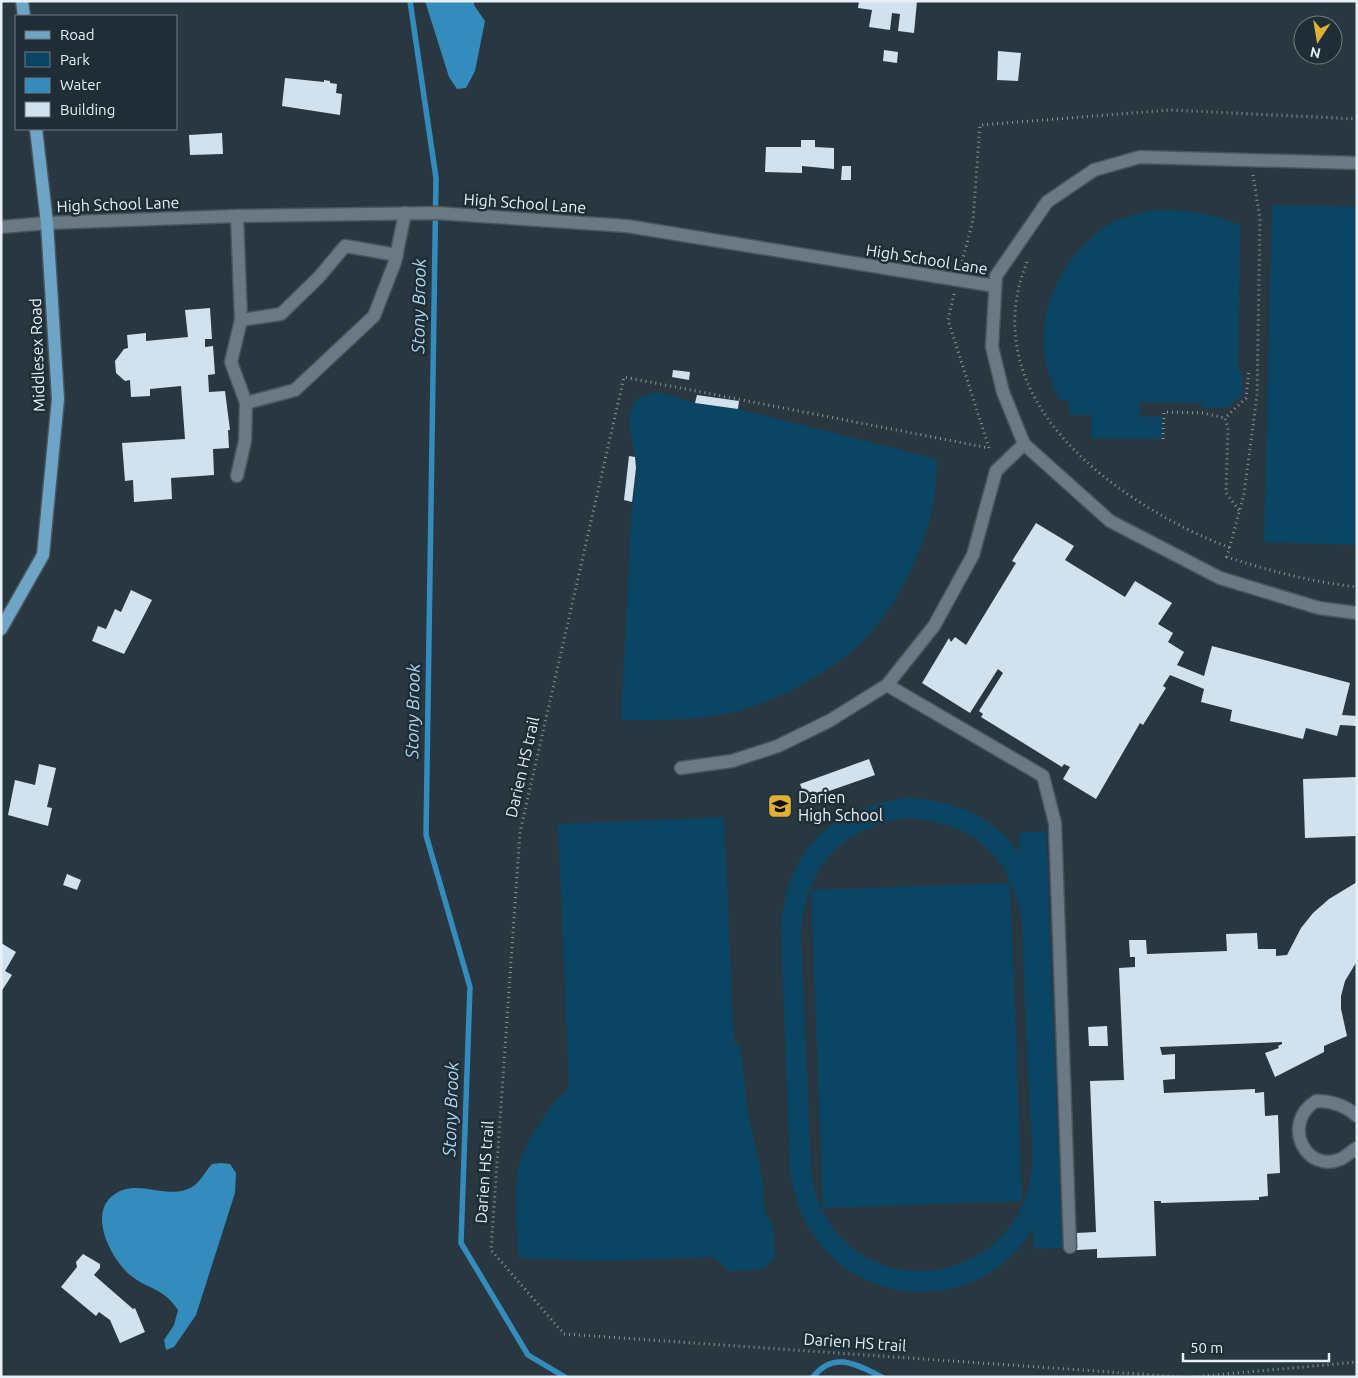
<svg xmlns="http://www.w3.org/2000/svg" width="1358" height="1378" font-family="Ubuntu,sans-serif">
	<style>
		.green { fill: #0a4664; fill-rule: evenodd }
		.water { fill: #348cbd }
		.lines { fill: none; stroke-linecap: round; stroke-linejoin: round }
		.stream { stroke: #348cbd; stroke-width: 5.5 }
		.building { fill: #d1e2ee }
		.minor-casing { stroke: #49555d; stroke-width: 15 }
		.major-casing { stroke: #49555d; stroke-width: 15 }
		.path { stroke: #8b969e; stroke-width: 3; stroke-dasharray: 1 4; stroke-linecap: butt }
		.minor { stroke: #6a7984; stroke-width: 12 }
		.major { stroke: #6ea5c7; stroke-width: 12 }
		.labels { text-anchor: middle; stroke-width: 5; stroke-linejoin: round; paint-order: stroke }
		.street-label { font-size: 16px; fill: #e7f0f6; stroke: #1f2d36 }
		.poi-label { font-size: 16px; fill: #e7f0f6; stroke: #1f2d36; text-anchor: start }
		.water-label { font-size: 18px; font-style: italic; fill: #add6f0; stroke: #1f2d36 }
	</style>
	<rect width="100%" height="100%" fill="#293740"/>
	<!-- green -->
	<g class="green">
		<path d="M 1272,205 L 1357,207 L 1357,545 L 1264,542 Z"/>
		<path d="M 1155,210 C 1190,210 1208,213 1240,225 L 1238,371 L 1242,371 L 1242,395 L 1227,408 L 1202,408 L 1202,403 L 1141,402 L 1140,416 L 1162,417 L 1162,439 L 1091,438 L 1091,415 L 1069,415 L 1069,400 L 1059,400 C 1055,389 1050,379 1047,368 C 1034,317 1060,259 1102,229 C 1117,218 1137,214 1155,210 Z"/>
		<path d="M 662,393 L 695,403 L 738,409 L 937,459 C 936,478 935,497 931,515 C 920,557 897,604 868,636 C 841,665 787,696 749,708 C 707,721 664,720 621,720 L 632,502 C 633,490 637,478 636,467 C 635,439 612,393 662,393 Z"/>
		<path d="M 905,798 C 948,799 994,814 1019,853 L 1019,833 L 1046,831 L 1062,1248 L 1034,1249 L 1033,1230 C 1023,1243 1013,1256 1000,1266 C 944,1309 857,1297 816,1239 C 801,1219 795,1197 790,1172 L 781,933 C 784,854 827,809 905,798 ZM 906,818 C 972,821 1012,856 1022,922 C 1024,979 1026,1035 1029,1092 C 1030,1126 1038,1168 1024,1201 C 988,1289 865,1297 822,1210 C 815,1197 813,1183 811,1170 L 801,934 C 805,867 840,828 906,818 Z"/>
		<path d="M 724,817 L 734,1043 L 740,1044 L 748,1112 L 763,1182 L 765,1213 L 773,1225 L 775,1257 L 764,1269 L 729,1271 L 714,1257 L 605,1261 L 519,1258 C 516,1228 514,1199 518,1169 C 522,1146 551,1102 569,1088 L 558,824 Z"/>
		<path d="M 1010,883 L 1022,1201 L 823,1208 L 811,890 Z"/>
	</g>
	<!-- water -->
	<g class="water">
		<path d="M 425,1 L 474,1 L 474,5 L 485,21 L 475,71 L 466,88 L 457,89 L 449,77 Z"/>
		<path d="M 221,1163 L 230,1164 L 236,1173 L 235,1193 L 196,1315 L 174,1347 L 166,1350 L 164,1340 L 174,1325 L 178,1310 C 163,1287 148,1290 130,1275 C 112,1260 89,1217 111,1197 C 135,1175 167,1202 192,1187 C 200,1182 205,1172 212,1164 Z"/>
	</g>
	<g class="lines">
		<!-- stream -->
		<g class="stream">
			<path d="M 410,1 L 436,178 L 426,835 L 470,987 L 461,1243 L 528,1355 L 565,1377"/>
			<path d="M 813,1377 C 834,1350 857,1365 882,1377"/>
		</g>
	</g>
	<!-- building -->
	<g class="building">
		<path d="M 859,1 L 917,1 L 914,33 L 898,31 L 900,14 L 892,13 L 890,30 L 869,27 L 872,10 L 858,8 Z"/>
		<path d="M 884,50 L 898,52 L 897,63 L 883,61 Z"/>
		<path d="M 998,51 L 1021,53 L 1018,81 L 997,80 Z"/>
		<path d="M 285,78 L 324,82 L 324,80 L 330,81 L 330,83 L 337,84 L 336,93 L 342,94 L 340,115 L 282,106 Z"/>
		<path d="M 222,133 L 223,154 L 190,155 L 189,135 Z"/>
		<path d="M 801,140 L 815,140 L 815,147 L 834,148 L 834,169 L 802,166 L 802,173 L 765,172 L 766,147 L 801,147 Z"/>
		<path d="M 842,166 L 851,166 L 851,180 L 841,180 Z"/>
		<path d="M 210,308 L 212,339 L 205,339 L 205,347 L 213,346 L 215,374 L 208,375 L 209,392 L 225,391 L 230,430 L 228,430 L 229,448 L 213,449 L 214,475 L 171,478 L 172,499 L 134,502 L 133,480 L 125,481 L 122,443 L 185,439 L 181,386 L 150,389 L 150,396 L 131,397 L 130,380 L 125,381 L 116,373 L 115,361 L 124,349 L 128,348 L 127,335 L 146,333 L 146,341 L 188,337 L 185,310 Z"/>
		<path d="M 673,370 L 690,372 L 689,380 L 672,377 Z"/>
		<path d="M 697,395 L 739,401 L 738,409 L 695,403 Z"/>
		<path d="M 629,456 L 635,457 L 636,468 L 632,502 L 624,500 Z"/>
		<path d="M 1036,523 L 1074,546 L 1065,560 L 1125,597 L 1135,581 L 1172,603 L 1158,624 L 1173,633 L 1168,642 L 1184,652 L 1177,665 L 1204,676 L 1212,646 L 1350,683 L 1342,715 L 1357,716 L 1357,726 L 1340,725 L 1337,736 L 1306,728 L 1303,739 L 1230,721 L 1232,710 L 1201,702 L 1204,689 L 1170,675 L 1163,686 L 1166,688 L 1143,725 L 1140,723 L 1096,799 L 1063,779 L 1070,767 L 1064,764 L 1062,767 L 981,717 L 983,714 L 979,711 L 1003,673 L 998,669 L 970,713 L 922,683 L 949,638 L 951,642 L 955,637 L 966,645 L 1016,563 L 1012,561 Z"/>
		<path d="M 131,590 L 152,600 L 124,654 L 92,641 L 98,626 L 106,629 L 115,609 L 121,612 Z"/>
		<path d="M 869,759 L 875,775 L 806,799 L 800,784 Z"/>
		<path d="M 39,764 L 56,768 L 47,807 L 52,808 L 48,826 L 8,815 L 15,780 L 35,785 Z"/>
		<path d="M 1357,777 L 1357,836 L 1305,838 L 1303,779 Z"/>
		<path d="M 67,874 L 81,880 L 77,890 L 63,885 Z"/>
		<path d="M 1357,882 L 1357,961 L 1345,981 L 1341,996 L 1341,1009 L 1347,1036 L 1324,1046 L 1324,1052 L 1275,1077 L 1265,1053 L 1279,1048 L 1278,1046 L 1282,1044 L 1282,1042 L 1160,1047 L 1162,1055 L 1175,1054 L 1175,1079 L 1163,1080 L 1164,1093 L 1255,1089 L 1255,1093 L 1264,1092 L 1265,1116 L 1278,1115 L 1280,1173 L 1267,1174 L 1268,1196 L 1259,1197 L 1259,1200 L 1161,1203 L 1161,1201 L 1154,1201 L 1156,1256 L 1097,1258 L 1097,1249 L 1077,1250 L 1076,1233 L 1096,1232 L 1090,1081 L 1124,1080 L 1119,968 L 1135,967 L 1135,957 L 1130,957 L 1129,940 L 1146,940 L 1147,954 L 1227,951 L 1226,934 L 1257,933 L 1258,949 L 1276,949 L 1276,956 L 1287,955 L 1301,928 L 1313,913 L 1329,899 Z"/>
		<path d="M 1,943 L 16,952 L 5,971 L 12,975 L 1,992 Z"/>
		<path d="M 1107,1026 L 1108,1046 L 1089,1046 L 1088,1027 Z"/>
		<path d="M 83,1254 L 100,1264 L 100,1268 L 94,1275 L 133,1309 L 135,1308 L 145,1332 L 120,1343 L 110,1320 L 99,1312 L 96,1316 L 61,1287 L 77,1267 L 76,1262 Z"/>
	</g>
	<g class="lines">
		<defs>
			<g id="minor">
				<path d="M 1357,163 L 1140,157 L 1094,170 L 1047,202 L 996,276 L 992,347 L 1003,392 L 1024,444 L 1110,521 L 1220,578 L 1319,608 L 1357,613"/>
				<path d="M 237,216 L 241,320 L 231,362 L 246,403 L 245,441 L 237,476"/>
				<path d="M 1,227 L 47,223 L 237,216 L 436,213 L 627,226 L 995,286"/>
				<path d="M 241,320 L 281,314 L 319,277 L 345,246 L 397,255"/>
				<path d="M 246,403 L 295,390 L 374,316 L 395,262 L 405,213"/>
				<path d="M 887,685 L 1043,776 L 1055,823 L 1070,1247"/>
				<path d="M 681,768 L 732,761 L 778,746 L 829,721 L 887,685 L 934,626 L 973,555 L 996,471 L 1024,444"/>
				<path d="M 1357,1116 C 1345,1105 1331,1101 1316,1101 C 1281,1123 1305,1174 1341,1159 C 1346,1156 1352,1151 1357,1148"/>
			</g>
			<g id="major">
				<path d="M 22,1 L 24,16"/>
				<path d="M 1,629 L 43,555 L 58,399 L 47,223 L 36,129"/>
			</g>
		</defs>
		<!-- minor casing -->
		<use href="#minor" class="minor-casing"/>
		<!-- major casing -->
		<use href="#major" class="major-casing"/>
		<!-- path -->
		<g class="path">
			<path d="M 1253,175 L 1260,219 L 1257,395 L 1244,494 L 1227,557 C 1270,571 1312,582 1357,587"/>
			<path d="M 1027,262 C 971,401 1119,505 1230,548"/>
			<path d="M 961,266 L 973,220 L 980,125 L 1170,110 L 1357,119"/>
			<path d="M 954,294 L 948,320 L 989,448 L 624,377 L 520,832 L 491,1250 L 564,1334 L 1182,1377"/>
			<path d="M 1163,439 L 1164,412 L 1203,413 L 1225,418"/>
			<path d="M 1239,510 L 1226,493 L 1228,428 L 1225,418 L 1246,398 L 1249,370"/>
			<path d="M 1193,1377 L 1357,1362"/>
		</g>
		<!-- minor -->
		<use href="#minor" class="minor"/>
		<!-- major -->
		<use href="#major" class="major"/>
	</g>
	<!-- icons -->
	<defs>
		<symbol id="school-square" viewBox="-11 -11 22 22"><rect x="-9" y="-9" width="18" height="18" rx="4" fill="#dfb034" stroke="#1f2d36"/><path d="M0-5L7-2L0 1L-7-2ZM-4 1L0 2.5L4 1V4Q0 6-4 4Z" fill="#111"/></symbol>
	</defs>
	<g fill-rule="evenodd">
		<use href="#school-square" x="766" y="792" width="28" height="28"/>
	</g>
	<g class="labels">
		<!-- street labels -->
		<g class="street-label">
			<text transform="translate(525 203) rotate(4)" y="6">High School Lane</text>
			<text transform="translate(118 204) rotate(-2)" y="6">High School Lane</text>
			<text transform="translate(927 259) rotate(9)" y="6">High School Lane</text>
			<text transform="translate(37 355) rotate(-92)" y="6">Middlesex Road</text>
			<text transform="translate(522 767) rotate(-77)" y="6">Darien HS trail</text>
			<text transform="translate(484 1172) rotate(-86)" y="6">Darien HS trail</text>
			<text transform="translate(855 1342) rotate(4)" y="6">Darien HS trail</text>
		</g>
		<!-- poi labels -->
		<g class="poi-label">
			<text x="798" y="803">Darien<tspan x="798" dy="18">High School</tspan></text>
		</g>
		<!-- water labels -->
		<g class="water-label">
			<text transform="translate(419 306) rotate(-89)" y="6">Stony Brook</text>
			<text transform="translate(413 711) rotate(-89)" y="6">Stony Brook</text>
			<text transform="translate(451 1109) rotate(-88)" y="6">Stony Brook</text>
		</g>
	</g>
	<!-- border -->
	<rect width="1358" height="1378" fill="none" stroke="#e7f0f6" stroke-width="5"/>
	<!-- legend -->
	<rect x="15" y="15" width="162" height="115" fill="#1f2d36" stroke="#6f7b83"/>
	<rect x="25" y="31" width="25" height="8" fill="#6ea5c7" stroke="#6f7b83"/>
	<text x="60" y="40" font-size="15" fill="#e7f0f6">Road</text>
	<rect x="25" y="52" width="25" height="15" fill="#0a4664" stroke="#6f7b83"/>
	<text x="60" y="65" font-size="15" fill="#e7f0f6">Park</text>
	<rect x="25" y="78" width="25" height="15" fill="#348cbd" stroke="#6f7b83"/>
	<text x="60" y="90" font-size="15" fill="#e7f0f6">Water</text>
	<rect x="25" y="102" width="25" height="15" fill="#d1e2ee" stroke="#6f7b83"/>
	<text x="60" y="115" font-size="15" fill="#e7f0f6">Building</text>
	<!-- north arrow -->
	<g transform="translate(1318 40) rotate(192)"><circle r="24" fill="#1f2d36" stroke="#6f7b83"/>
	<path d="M0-4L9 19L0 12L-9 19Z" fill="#dfb034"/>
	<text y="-8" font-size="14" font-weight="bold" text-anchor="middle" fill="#e7f0f6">N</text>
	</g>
	<!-- scale -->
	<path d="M1183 1353v8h146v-8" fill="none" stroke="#e7f0f6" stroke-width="2.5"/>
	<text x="1190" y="1353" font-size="15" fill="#e7f0f6" stroke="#1f2d36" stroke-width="4" paint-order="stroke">50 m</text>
</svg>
